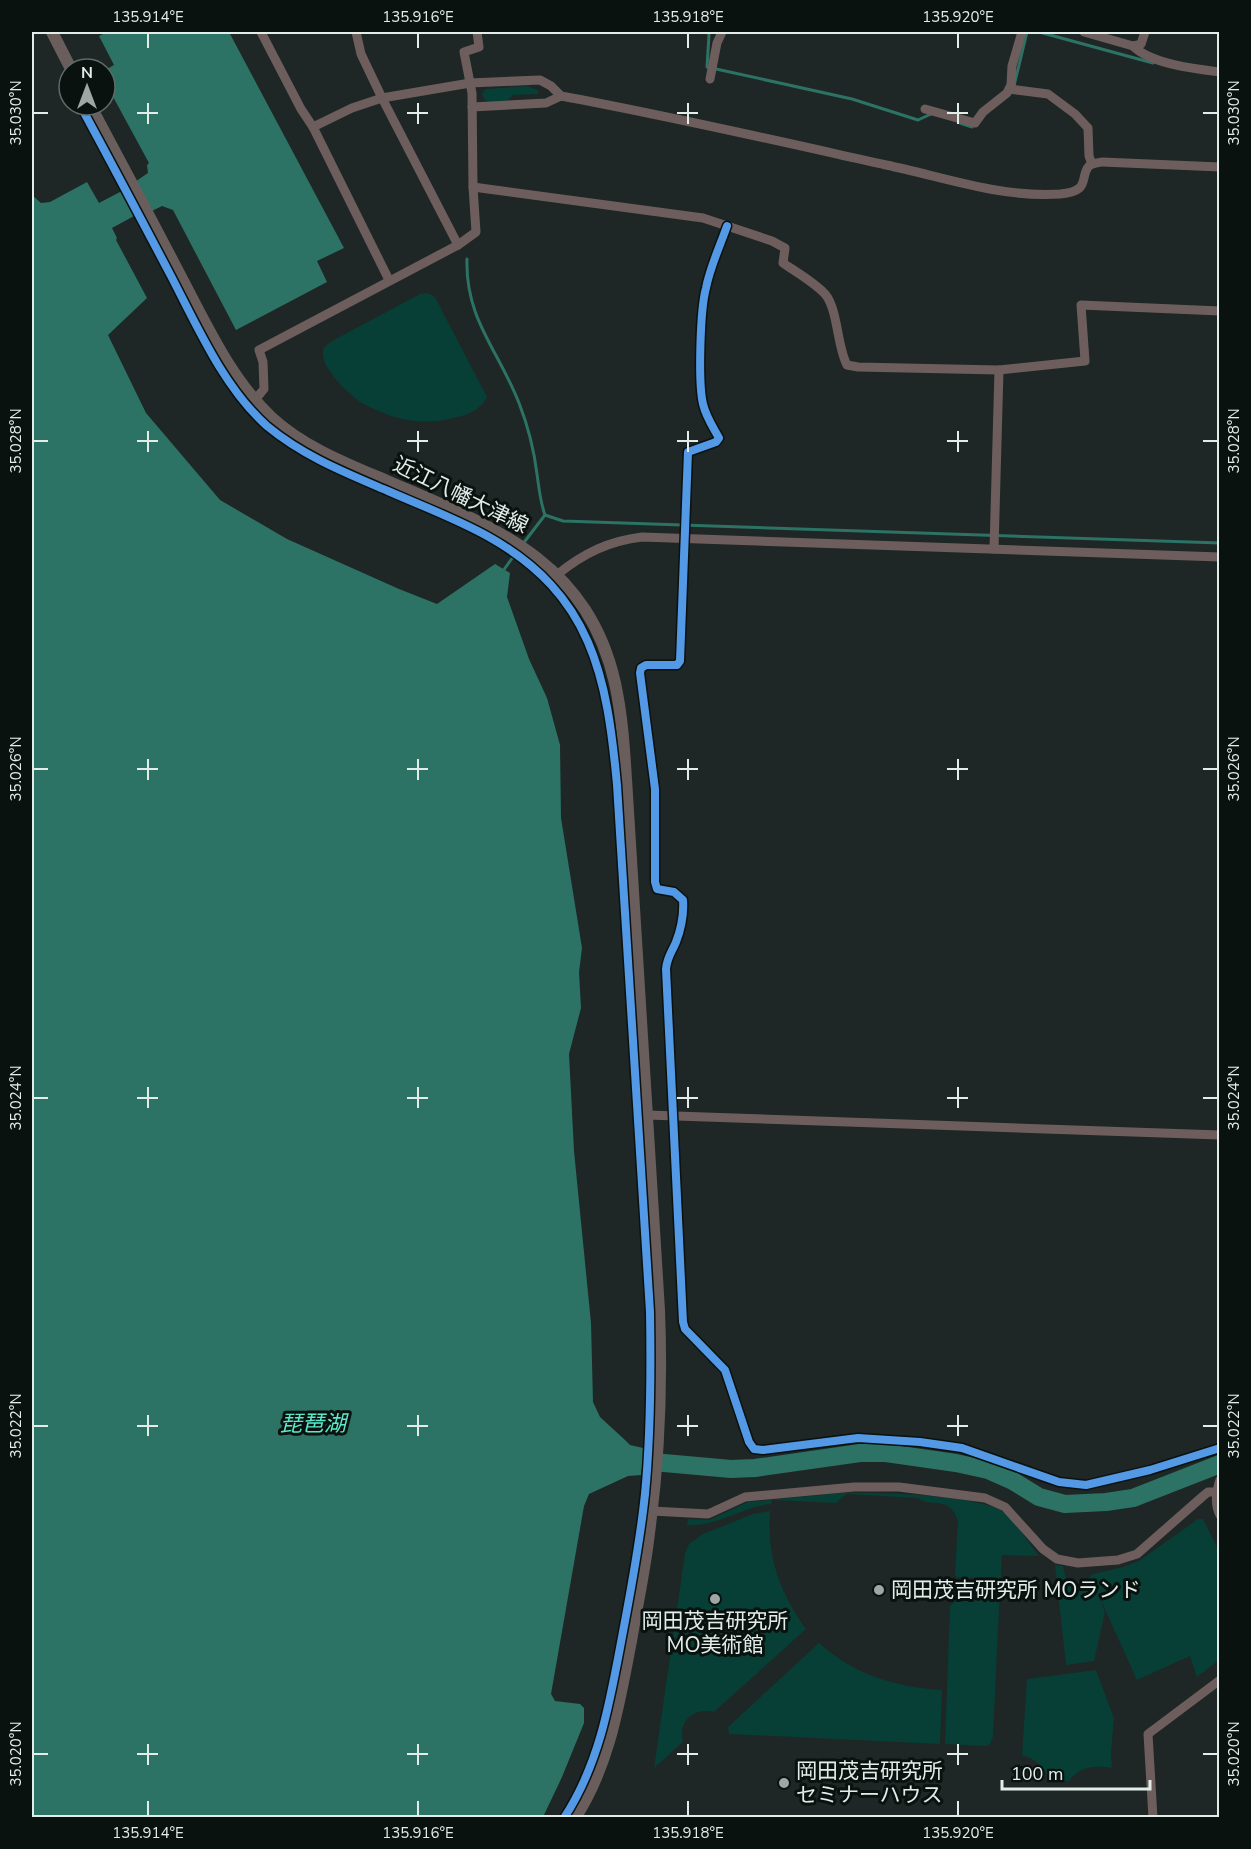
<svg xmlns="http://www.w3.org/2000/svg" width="1251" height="1849" font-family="'Nunito Sans','Noto Sans JP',sans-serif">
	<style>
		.green { fill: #073e35 }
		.water { fill: #2c7365 }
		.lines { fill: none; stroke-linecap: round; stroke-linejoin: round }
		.stream { stroke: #2c7365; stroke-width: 3 }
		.river { stroke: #2c7365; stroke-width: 18 }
		.minor { stroke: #6d5e5d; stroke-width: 9 }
		.major { stroke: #6a5e5c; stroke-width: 12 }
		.cycleway-casing { stroke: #0a1210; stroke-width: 11 }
		.cycleway { stroke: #5399e6; stroke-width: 8 }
		.ticks { fill: none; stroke: #e2ede9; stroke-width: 2 }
		.poi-dot { fill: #9da8a4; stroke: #0a1210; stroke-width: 2 }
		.labels { text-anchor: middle; stroke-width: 6; stroke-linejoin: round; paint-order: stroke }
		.street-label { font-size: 21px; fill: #e2ede9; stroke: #0a1210 }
		.poi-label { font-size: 21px; fill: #e2ede9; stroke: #0a1210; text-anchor: start }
		.water-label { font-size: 22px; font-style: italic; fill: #59e9cb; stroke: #0a1210 }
		.neatline { fill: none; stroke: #e2ede9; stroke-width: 2 }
		.ticks-label { font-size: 15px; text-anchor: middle; fill: #e2ede9 }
	</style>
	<rect width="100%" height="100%" fill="#1e2725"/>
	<!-- green -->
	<g class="green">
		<path d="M 527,86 L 538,90 L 538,94 L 513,95 L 507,101 C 498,102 484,105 482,94 L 485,89 Z"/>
		<path d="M 427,293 L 432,295 L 436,299 L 487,397 C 481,409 470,414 458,417 C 437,423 415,423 394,417 C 383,413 370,408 360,402 C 348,393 320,367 323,351 C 324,346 328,344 332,341 L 420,294 Z"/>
		<path d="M 840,1493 C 873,1492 986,1494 1008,1515 C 1020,1527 1028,1543 1039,1556 L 1002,1555 L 1001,1577 L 998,1579 L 957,1577 L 955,1575 L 958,1521 C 949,1494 932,1509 918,1498 L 846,1494 L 836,1503 L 772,1500 L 771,1504 C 742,1507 717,1527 687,1525 L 688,1519 L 709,1520 L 748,1502 Z"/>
		<path d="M 770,1511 C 767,1557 779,1591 806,1629 L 714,1712 C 694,1707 678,1721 683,1742 L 654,1768 L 685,1553 L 689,1544 L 703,1534 L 753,1514 Z"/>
		<path d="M 1198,1519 L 1203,1519 L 1219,1551 L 1219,1660 L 1197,1677 L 1190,1656 L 1137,1680 L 1094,1585 L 1105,1612 L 1094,1661 L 1066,1665 L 1055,1565 L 1063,1566 L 1066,1579 L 1070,1583 L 1082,1585 L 1093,1574 L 1123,1567 L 1139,1561 Z"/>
		<path d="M 956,1584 L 999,1586 L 1000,1587 L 993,1737 L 990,1744 L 986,1746 L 945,1744 L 950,1606 L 954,1603 Z"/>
		<path d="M 819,1643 C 855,1675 895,1687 942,1690 L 940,1744 L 729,1734 L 728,1727 Z"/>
		<path d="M 1096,1670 L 1114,1718 L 1111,1752 L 1112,1768 C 1096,1765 1079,1766 1069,1781 L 1050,1780 C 1044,1767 1036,1759 1022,1755 L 1027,1679 Z"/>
	</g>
	<!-- water -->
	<path class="water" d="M 107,32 L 229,32 L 344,248 L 317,261 L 327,282 L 236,330 L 173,210 L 162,206 L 136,219 L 134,216 L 112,228 L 117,238 L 116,240 L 147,298 L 108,335 L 146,413 L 220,500 L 287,539 L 399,589 L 437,604 L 495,564 L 510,573 L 507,597 L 529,659 L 547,698 L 560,745 L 561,818 L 582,948 L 579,972 L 581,1008 L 569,1054 L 574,1151 L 591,1323 L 593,1402 L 600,1417 L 625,1440 L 630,1445 L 643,1448 L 641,1475 L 628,1476 L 589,1494 L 584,1506 L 551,1694 L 555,1701 L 580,1704 L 584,1708 L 584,1723 L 562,1777 L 543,1817 L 32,1817 L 32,195 L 41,203 L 50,202 L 87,182 L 99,203 L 120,192 L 148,173 L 147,165 L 149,163 L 105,82 L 105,70 L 114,65 L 99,36 Z"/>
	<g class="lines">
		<!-- stream -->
		<g class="stream">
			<path d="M 708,32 L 709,35 L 707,67 L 852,99 L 918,120 L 931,114"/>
			<path d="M 1039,32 L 1153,63"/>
			<path d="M 1014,86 L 1027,32"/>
			<path d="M 960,123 L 972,127 L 973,126"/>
			<path d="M 467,259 C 465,319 499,351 519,403 C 528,426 534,450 537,474 C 539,488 540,501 545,515"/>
			<path d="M 545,515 L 563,521 L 1220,543"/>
			<path d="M 522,545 L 545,515"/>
			<path d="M 503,571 L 518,550"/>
		</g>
		<!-- river -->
		<path class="river" d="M 618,1465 L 642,1461 L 731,1469 L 755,1468 L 860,1453 L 886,1453 L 956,1463 L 988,1470 L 1013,1481 L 1039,1497 L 1065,1504 L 1106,1502 L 1133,1498 L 1220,1464"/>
		<!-- minor -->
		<g class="minor">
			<path d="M 261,32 L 301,109 L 313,127 L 389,280"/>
			<path d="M 356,32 L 361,54 L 382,98 L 458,245"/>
			<path d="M 1084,32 L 1133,46 L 1141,44 L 1145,32"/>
			<path d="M 1133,46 C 1151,64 1195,69 1220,72"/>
			<path d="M 710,79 L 717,43 L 722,32"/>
			<path d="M 1009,89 L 1048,94 L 1075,114 L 1088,128 L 1089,156 L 1092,164"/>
			<path d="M 472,107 L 546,103 L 561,96"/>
			<path d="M 925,109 L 975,123 L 983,112 L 1007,93 L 1011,85 L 1012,66 L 1022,32"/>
			<path d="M 313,127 L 352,108 L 382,98 L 470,83 L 540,80 L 551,86 L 561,96 C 670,116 778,141 886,165 C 944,177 1000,198 1060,194 C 1092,191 1079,177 1089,166 C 1093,163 1098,163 1102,162 L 1220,167"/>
			<path d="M 473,187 L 703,218 L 772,241 L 785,248 L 783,263 C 796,272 814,282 825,294 C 838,309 837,347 847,365 L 858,367 L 999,370 L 1085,361 L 1081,305 L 1220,311"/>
			<path d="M 727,226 C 720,246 710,267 706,288 C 700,310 698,383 703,404 C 706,417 713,427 719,438 L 716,442 L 688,452 L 680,661 L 677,665 L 646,665 L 641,668 L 640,673 L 655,789 L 655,882 L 657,889 L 674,892 L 683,900 C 684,914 681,929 676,942 C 672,952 667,957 666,969 L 683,1322 L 685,1329 L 725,1370 L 749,1442 L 754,1449 L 763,1450 L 858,1438 L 920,1442 L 962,1448 L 1059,1482 L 1086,1485 L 1150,1470 L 1220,1448"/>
			<path d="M 255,400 L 264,389 L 263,362 L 259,350 L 458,245 L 476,232 L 473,187 L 472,93 L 464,52 L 479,47 L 477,32"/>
			<path d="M 994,549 L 999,370"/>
			<path d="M 558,574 C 584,553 609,541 642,537 L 1220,557"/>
			<path d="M 647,1115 L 1220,1135"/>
			<path d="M 1220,1480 C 1216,1492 1214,1504 1220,1515"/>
			<path d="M 652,1511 L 708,1514 L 745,1497 L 854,1487 L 899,1487 L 985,1498 L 1005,1507 L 1043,1549 L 1057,1559 L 1078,1563 L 1118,1560 L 1137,1554 L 1202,1497 L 1208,1492 L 1216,1492"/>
			<path d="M 1153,1818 L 1148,1734 L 1220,1680"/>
		</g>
		<!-- major -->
		<g class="major">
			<path d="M 52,32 L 71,69"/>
			<path d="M 90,105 C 121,163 152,221 182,279 C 208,328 231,379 271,417 C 303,447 347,464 387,481 C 491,526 587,559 615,683 C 622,715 624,747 626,779 L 659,1310 C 662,1385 659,1459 649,1533 C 645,1569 637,1605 631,1641 C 619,1702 610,1764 575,1818"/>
		</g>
		<defs>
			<g id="cycleway">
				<path d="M 80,105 C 111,162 141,219 171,276 C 197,326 224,388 267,426 C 303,456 346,473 388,491 C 422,506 457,519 489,537 C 592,595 607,676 617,785 L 650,1312 C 651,1372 651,1433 645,1494 C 640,1542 631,1590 622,1637 C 610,1701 600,1763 564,1818"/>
				<path d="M 727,226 C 720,246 710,267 706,288 C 700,310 698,383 703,404 C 706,417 713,427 719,438 L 716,442 L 688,452 L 680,661 L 677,665 L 646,665 L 641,668 L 640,673 L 655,789 L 655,882 L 657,889 L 674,892 L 683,900 C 684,914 681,929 676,942 C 672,952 667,957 666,969 L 683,1322 L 685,1329 L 725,1370 L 749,1442 L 754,1449 L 763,1450 L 858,1438 L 920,1442 L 962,1448 L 1059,1482 L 1086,1485 L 1150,1470 L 1220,1448"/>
			</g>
		</defs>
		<!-- cycleway casing -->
		<use href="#cycleway" class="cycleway-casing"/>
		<!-- cycleway -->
		<use href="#cycleway" class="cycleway"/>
	</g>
	<!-- ticks -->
	<path class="ticks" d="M 148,33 L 148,48M 418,33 L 418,48M 688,33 L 688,48M 958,33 L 958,48M 148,103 L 148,124M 418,103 L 418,124M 688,103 L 688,124M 958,103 L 958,124M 33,113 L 48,113M 137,113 L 158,113M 407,113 L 428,113M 677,113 L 698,113M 947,113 L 968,113M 1203,113 L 1218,113M 148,431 L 148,452M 418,431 L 418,452M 688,431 L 688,452M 958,431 L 958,452M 33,441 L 48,441M 137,441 L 158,441M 407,441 L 428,441M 677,441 L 698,441M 947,441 L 968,441M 1203,441 L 1218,441M 148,759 L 148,780M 418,759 L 418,780M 688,759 L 688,780M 958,759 L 958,780M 33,769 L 48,769M 137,769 L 158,769M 407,769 L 428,769M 677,769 L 698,769M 947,769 L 968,769M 1203,769 L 1218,769M 148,1087 L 148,1108M 418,1087 L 418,1108M 688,1087 L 688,1108M 958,1087 L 958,1108M 33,1098 L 48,1098M 137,1098 L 158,1098M 407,1098 L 428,1098M 677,1098 L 698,1098M 947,1098 L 968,1098M 1203,1098 L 1218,1098M 148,1415 L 148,1436M 418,1415 L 418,1436M 688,1415 L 688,1436M 958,1415 L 958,1436M 33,1426 L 48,1426M 137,1426 L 158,1426M 407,1426 L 428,1426M 677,1426 L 698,1426M 947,1426 L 968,1426M 1203,1426 L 1218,1426M 148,1744 L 148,1765M 418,1744 L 418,1765M 688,1744 L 688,1765M 958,1744 L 958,1765M 33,1754 L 48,1754M 137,1754 L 158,1754M 407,1754 L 428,1754M 677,1754 L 698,1754M 947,1754 L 968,1754M 1203,1754 L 1218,1754M 148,1801 L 148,1816M 418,1801 L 418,1816M 688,1801 L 688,1816M 958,1801 L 958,1816"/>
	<!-- markers -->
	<g class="poi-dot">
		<circle cx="879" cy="1590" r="6"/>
		<circle cx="715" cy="1599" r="6"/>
		<circle cx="784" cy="1783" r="6"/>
	</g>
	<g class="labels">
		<!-- street labels -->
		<g class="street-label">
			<text transform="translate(461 495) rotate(26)" y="7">近江八幡大津線</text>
		</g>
		<!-- poi labels -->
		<g class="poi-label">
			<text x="891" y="1597">岡田茂吉研究所 MOランド</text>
			<text x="715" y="1628" text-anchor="middle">岡田茂吉研究所<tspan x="715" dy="24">MO美術館</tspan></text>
			<text x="796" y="1778">岡田茂吉研究所<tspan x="796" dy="24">セミナーハウス</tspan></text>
		</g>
		<!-- water labels -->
		<g class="water-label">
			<text x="313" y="1431">琵琶湖</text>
		</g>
	</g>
	<!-- border -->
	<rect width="1251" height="1849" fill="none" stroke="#0a1210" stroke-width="66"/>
	<!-- north arrow -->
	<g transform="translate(87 87)"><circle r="28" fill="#0a1210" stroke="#606a67" stroke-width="1.5"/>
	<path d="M0-4.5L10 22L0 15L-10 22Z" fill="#9da8a4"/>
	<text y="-9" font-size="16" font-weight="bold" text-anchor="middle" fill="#e2ede9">N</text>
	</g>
	<!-- scale -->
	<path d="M1002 1780v9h148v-9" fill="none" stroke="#e2ede9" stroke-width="3"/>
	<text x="1011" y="1780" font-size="18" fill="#e2ede9" stroke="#0a1210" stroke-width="4.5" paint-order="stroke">100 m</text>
	<rect x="33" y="33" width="1185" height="1783" class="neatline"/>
	<g class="ticks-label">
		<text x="148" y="22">135.914°E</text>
		<text x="418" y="22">135.916°E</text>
		<text x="688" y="22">135.918°E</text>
		<text x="958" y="22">135.920°E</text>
		<text transform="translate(16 113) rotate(-90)" y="5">35.030°N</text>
		<text transform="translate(1234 113) rotate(-90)" y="5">35.030°N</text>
		<text transform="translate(16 441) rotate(-90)" y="5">35.028°N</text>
		<text transform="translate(1234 441) rotate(-90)" y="5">35.028°N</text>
		<text transform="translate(16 769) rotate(-90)" y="5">35.026°N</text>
		<text transform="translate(1234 769) rotate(-90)" y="5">35.026°N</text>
		<text transform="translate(16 1098) rotate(-90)" y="5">35.024°N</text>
		<text transform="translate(1234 1098) rotate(-90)" y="5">35.024°N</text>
		<text transform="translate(16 1426) rotate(-90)" y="5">35.022°N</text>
		<text transform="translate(1234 1426) rotate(-90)" y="5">35.022°N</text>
		<text transform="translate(16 1754) rotate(-90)" y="5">35.020°N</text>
		<text transform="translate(1234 1754) rotate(-90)" y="5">35.020°N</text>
		<text x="148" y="1838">135.914°E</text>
		<text x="418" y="1838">135.916°E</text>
		<text x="688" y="1838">135.918°E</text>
		<text x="958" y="1838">135.920°E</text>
	</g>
</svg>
